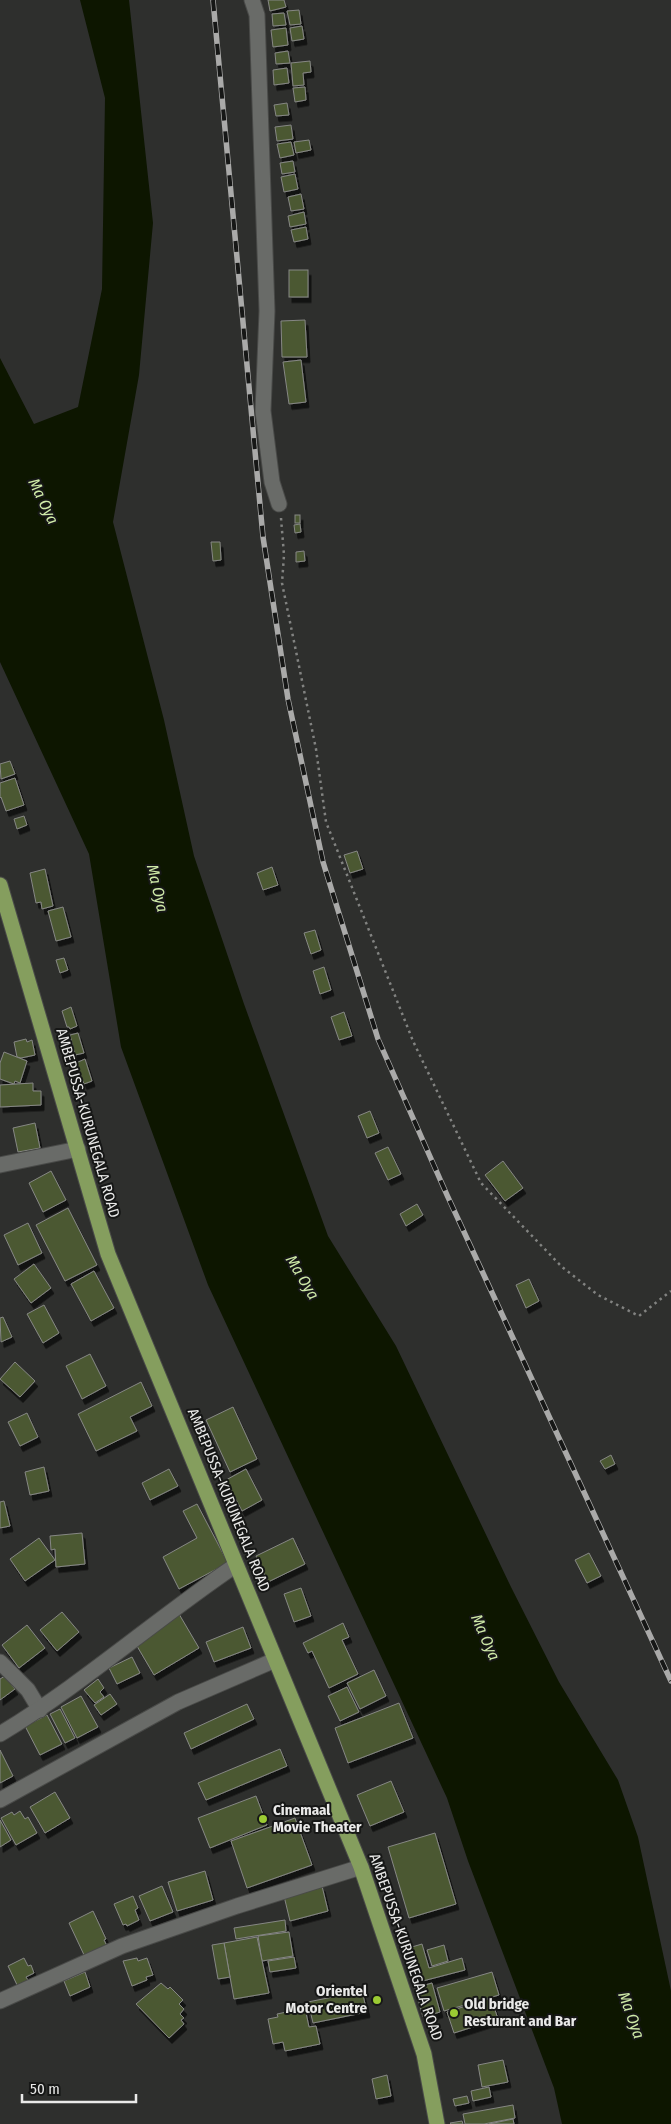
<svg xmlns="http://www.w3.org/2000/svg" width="671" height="2124" font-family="'Fira Sans Condensed',sans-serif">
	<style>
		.water { fill: #0d1600 }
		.building { fill: #4b5933; stroke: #868784; filter: url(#shadow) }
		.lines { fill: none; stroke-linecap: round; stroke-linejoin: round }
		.minor-casing { stroke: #494a48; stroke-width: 17 }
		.highway-casing { stroke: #494a48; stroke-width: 17 }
		.path { stroke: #828381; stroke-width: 2.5; stroke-dasharray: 2.5 4; stroke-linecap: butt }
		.minor { stroke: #696b68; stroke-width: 15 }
		.highway { stroke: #859e5e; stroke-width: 15 }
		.rail-casing { stroke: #aaaaa9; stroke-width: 5.5 }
		.rail { stroke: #161716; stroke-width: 4; stroke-dasharray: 11; stroke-linecap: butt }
		.poi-dot { fill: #9bcb33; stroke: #161716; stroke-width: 2 }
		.labels { text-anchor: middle; stroke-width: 4; stroke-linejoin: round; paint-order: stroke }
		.street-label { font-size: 15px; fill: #eaeae9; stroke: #161716 }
		.poi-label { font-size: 15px; font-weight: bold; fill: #eaeae9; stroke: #161716; text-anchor: start }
		.water-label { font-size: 16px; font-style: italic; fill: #cfeaa8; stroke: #161716 }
	</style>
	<defs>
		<filter id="shadow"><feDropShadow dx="3" dy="5.5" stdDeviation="0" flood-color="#0009"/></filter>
	</defs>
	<rect width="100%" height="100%" fill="#2e2f2d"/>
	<!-- water -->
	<path class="water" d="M 80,0 L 129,0 L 153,223 L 139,375 L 113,522 L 164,720 L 194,856 L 244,1004 L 328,1236 L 396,1346 L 511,1587 L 559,1682 L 618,1780 L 638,1837 L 671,1991 L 671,2124 L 562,2124 L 554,2088 L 468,1861 L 447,1798 L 208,1285 L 121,1047 L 89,854 L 0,662 L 0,358 L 34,424 L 78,407 L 102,289 L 105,98 Z"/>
	<!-- building -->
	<g class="building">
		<path d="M 268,0 L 284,0 L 286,7 L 270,11 Z"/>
		<path d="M 299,10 L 301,24 L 290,25 L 287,11 Z"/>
		<path d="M 284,13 L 286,25 L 273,26 L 272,14 Z"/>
		<path d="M 302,26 L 304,39 L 292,41 L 290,28 Z"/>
		<path d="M 286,28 L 288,45 L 273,47 L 271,30 Z"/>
		<path d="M 288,51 L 290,63 L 276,64 L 275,53 Z"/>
		<path d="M 310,61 L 311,72 L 303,73 L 304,85 L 293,86 L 291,63 Z"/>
		<path d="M 287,68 L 289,83 L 274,85 L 273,70 Z"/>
		<path d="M 305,87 L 306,100 L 295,102 L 293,88 Z"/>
		<path d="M 287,103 L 289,115 L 276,116 L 274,105 Z"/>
		<path d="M 291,125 L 293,139 L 277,141 L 275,127 Z"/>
		<path d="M 309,140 L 311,150 L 296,153 L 294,142 Z"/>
		<path d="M 291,142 L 294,155 L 280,158 L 277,144 Z"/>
		<path d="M 293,161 L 295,172 L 282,174 L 280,163 Z"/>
		<path d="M 295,174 L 298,189 L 284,192 L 281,177 Z"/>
		<path d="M 301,194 L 304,209 L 291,211 L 288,197 Z"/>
		<path d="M 304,212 L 306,224 L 290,227 L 288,216 Z"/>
		<path d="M 306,227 L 308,239 L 294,242 L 291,230 Z"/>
		<rect x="289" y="270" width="19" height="27"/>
		<path d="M 305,320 L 307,357 L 282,357 L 281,321 Z"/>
		<path d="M 301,360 L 306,402 L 289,404 L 283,362 Z"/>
		<rect x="295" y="515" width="5" height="8"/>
		<path d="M 300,524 L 301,532 L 295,533 L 294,525 Z"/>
		<path d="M 211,542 L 220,542 L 221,560 L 213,561 Z"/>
		<path d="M 304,551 L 305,561 L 296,562 L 296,552 Z"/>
		<path d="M 10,761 L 15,774 L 1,779 L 0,764 Z"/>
		<path d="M 15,778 L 24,805 L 6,811 L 1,797 L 0,798 L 0,783 Z"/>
		<path d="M 24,816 L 27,825 L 17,829 L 14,819 Z"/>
		<path d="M 357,851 L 363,869 L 350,873 L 344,855 Z"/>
		<path d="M 272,867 L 278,885 L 263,890 L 257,873 Z"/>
		<path d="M 45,869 L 53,906 L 42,909 L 41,902 L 36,903 L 30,873 Z"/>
		<path d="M 63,907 L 71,937 L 56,941 L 48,911 Z"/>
		<path d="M 315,930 L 321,950 L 311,954 L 304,933 Z"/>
		<path d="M 64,958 L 68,970 L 60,973 L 56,960 Z"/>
		<path d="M 324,967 L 331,990 L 320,994 L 313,971 Z"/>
		<path d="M 71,1007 L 77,1026 L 70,1029 L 69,1027 L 67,1027 L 62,1011 Z"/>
		<path d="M 344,1012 L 352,1036 L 339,1040 L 331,1017 Z"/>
		<path d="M 78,1033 L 84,1053 L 75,1055 L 70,1035 Z"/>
		<path d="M 26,1039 L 27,1042 L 32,1040 L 35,1055 L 21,1058 L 17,1057 L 14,1042 Z"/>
		<path d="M 4,1052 L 27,1061 L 20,1083 L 15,1081 L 14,1084 L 0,1079 L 0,1063 Z"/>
		<path d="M 85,1059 L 92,1081 L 84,1084 L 76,1063 Z"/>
		<path d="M 33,1083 L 33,1091 L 41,1091 L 41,1105 L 0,1107 L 0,1085 Z"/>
		<path d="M 370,1111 L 379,1133 L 367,1138 L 358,1116 Z"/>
		<path d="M 35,1123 L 40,1148 L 18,1152 L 13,1128 Z"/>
		<path d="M 388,1147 L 401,1174 L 388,1180 L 375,1153 Z"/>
		<path d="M 503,1161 L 523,1188 L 505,1201 L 485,1175 Z"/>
		<path d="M 51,1171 L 66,1200 L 43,1212 L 29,1183 Z"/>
		<path d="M 417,1204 L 423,1215 L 406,1226 L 400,1214 Z"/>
		<path d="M 68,1208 L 97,1265 L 65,1281 L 36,1225 Z"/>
		<path d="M 28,1223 L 42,1253 L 18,1265 L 4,1235 Z"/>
		<path d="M 34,1264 L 51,1288 L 31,1303 L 14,1279 Z"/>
		<path d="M 94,1271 L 114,1308 L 91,1321 L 71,1284 Z"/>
		<path d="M 529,1279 L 539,1301 L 526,1308 L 516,1285 Z"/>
		<path d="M 44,1305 L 59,1333 L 43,1343 L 27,1314 Z"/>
		<path d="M 3,1317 L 12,1337 L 1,1342 L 0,1318 Z"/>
		<path d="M 90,1354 L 106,1386 L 82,1399 L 66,1366 Z"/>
		<path d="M 15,1362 L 35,1381 L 20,1397 L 0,1379 Z"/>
		<path d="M 141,1382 L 152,1406 L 130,1417 L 137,1431 L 96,1451 L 78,1414 Z"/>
		<path d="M 233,1407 L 257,1459 L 230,1472 L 206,1420 Z"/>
		<path d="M 27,1413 L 38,1437 L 20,1446 L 8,1422 Z"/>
		<path d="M 611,1455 L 615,1464 L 605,1469 L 600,1461 Z"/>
		<path d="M 44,1467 L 49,1491 L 30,1495 L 25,1472 Z"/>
		<path d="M 169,1469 L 178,1486 L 150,1500 L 142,1483 Z"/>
		<path d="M 246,1469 L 262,1500 L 242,1511 L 226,1480 Z"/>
		<path d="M 4,1501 L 10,1526 L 0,1528 L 0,1502 Z"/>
		<path d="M 197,1504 L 228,1563 L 179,1589 L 163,1557 L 197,1538 L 183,1511 Z"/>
		<path d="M 82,1533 L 85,1564 L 56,1567 L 55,1549 L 51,1550 L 50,1536 Z"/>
		<path d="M 39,1538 L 55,1560 L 25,1581 L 10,1559 Z"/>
		<path d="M 293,1538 L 305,1564 L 268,1582 L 256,1556 Z"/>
		<path d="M 589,1553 L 601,1576 L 587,1583 L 575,1560 Z"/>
		<path d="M 301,1588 L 311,1616 L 294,1622 L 284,1594 Z"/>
		<path d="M 62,1612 L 79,1632 L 57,1651 L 40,1630 Z"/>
		<path d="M 179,1614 L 199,1648 L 154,1675 L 134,1641 Z"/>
		<path d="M 343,1623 L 349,1637 L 342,1640 L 358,1674 L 329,1688 L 312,1651 L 308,1653 L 303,1643 Z"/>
		<path d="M 27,1625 L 45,1648 L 19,1668 L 2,1645 Z"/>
		<path d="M 243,1627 L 251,1648 L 214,1662 L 206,1642 Z"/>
		<path d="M 132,1657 L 140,1673 L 117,1684 L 109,1668 Z"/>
		<path d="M 374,1670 L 386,1696 L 360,1709 L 347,1683 Z"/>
		<path d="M 5,1676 L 15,1689 L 0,1700 L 0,1679 Z"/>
		<path d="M 98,1679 L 104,1688 L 100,1692 L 104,1697 L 95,1703 L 84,1690 Z"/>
		<path d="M 347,1687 L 359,1712 L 340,1721 L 328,1696 Z"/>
		<path d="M 110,1694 L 117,1704 L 101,1715 L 94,1705 Z"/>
		<path d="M 81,1696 L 98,1727 L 77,1738 L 61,1707 Z"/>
		<path d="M 399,1703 L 413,1738 L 348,1763 L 335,1728 Z"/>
		<path d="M 247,1704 L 254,1719 L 191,1749 L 184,1733 Z"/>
		<path d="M 60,1709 L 75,1738 L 65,1743 L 50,1714 Z"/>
		<path d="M 47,1715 L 62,1744 L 40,1755 L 25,1726 Z"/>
		<path d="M 280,1749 L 287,1766 L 206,1800 L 198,1783 Z"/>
		<path d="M 0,1750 L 13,1776 L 0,1783 Z"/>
		<path d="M 391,1781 L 404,1812 L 370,1826 L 357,1795 Z"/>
		<path d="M 55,1792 L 70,1818 L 45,1833 L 30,1807 Z"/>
		<path d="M 256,1796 L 267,1825 L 210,1848 L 198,1818 Z"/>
		<path d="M 20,1811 L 25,1819 L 28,1817 L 37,1833 L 16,1845 L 1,1818 L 12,1812 L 14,1815 Z"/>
		<path d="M 295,1818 L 312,1865 L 247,1888 L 231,1841 Z"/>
		<path d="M 0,1820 L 11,1840 L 0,1847 Z"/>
		<path d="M 435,1833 L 456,1904 L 409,1918 L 388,1847 Z"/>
		<path d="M 205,1871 L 213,1900 L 177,1911 L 168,1882 Z"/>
		<path d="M 162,1886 L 173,1912 L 150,1921 L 139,1896 Z"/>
		<path d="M 322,1886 L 328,1911 L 290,1921 L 284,1896 Z"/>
		<path d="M 133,1896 L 138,1908 L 135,1910 L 139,1920 L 127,1926 L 126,1924 L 123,1925 L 114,1904 Z"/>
		<path d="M 93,1911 L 106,1939 L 104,1940 L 107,1946 L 85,1957 L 69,1923 Z"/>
		<path d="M 285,1920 L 286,1931 L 236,1939 L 234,1928 Z"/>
		<path d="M 289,1932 L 293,1956 L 262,1961 L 258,1936 Z"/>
		<path d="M 257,1937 L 269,1993 L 234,1999 L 224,1943 Z"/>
		<path d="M 224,1943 L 230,1977 L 218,1979 L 212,1945 Z"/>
		<path d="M 422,1944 L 429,1968 L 462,1958 L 465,1970 L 415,1983 L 405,1949 Z"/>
		<path d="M 444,1945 L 448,1961 L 432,1966 L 427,1950 Z"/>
		<path d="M 294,1957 L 296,1968 L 270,1972 L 268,1961 Z"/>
		<path d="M 24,1958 L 28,1966 L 31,1965 L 34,1973 L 26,1977 L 29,1982 L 18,1987 L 8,1966 Z"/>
		<path d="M 137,1958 L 138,1961 L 147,1958 L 153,1975 L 146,1977 L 147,1980 L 132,1986 L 123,1961 Z"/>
		<path d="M 85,1972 L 90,1987 L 70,1996 L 64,1981 Z"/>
		<path d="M 492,1972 L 499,1995 L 444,2011 L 437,1988 Z"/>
		<path d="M 161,1983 L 168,1989 L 170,1987 L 183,2000 L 179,2004 L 184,2009 L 180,2014 L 184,2018 L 181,2020 L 184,2024 L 169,2038 L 136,2004 Z"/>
		<path d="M 432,1983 L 440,2012 L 423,2017 L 415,1988 Z"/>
		<path d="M 362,1991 L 367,2012 L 313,2023 L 308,2002 Z"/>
		<path d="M 491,1998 L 498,2019 L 454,2033 L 447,2012 Z"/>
		<path d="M 305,2008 L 309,2027 L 316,2026 L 320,2044 L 285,2051 L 283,2042 L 273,2044 L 268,2019 L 278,2017 L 277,2014 Z"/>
		<path d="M 503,2060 L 508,2082 L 482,2087 L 478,2065 Z"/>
		<path d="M 387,2075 L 391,2096 L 376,2099 L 372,2079 Z"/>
		<path d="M 489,2087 L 491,2097 L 473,2101 L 471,2091 Z"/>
		<path d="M 467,2096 L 469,2103 L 455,2106 L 453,2099 Z"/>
		<path d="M 513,2105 L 515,2118 L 484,2124 L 465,2124 L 463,2114 Z"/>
		<path d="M 513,2119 L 514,2124 L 489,2124 Z"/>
		<path d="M 462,2121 L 463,2124 L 451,2124 L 450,2123 Z"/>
	</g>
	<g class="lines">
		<defs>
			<g id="minor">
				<path d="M 252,0 L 257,15 L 267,311 L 263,411 L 272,482 L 279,504"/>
				<path d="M 0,1165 L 78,1149"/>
				<path d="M 0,1662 L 28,1690 L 40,1710"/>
				<path d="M 0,1734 C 83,1684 156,1619 236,1565"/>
				<path d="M 0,1800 L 178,1702 L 275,1660"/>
				<path d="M 0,2001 L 122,1946 L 237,1906 L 361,1867"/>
			</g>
			<path id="highway" d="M 0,885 L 108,1254 L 361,1867 L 424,2054 L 437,2124"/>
		</defs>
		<!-- minor casing -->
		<use href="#minor" class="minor-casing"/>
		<!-- highway casing -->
		<use href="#highway" class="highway-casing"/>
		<!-- path -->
		<path class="path" d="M 281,518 L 284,555 L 282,583 L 316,749 L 326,822 L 413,1041 L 481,1183 L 562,1267 L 598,1295 L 639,1316 L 671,1291"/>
		<!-- minor -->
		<use href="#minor" class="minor"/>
		<!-- highway -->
		<use href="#highway" class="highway"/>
		<defs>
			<path id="rail" d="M 213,0 L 263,537 L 288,699 L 323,862 L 378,1039 L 447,1195 L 671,1681"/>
		</defs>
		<!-- rail casing -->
		<use href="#rail" class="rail-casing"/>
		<!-- rail -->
		<use href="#rail" class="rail"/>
	</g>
	<!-- markers -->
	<g class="poi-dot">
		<circle cx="263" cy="1819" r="5"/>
		<circle cx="377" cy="2000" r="5"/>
		<circle cx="454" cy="2013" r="5"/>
	</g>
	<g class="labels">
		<!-- street labels -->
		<g class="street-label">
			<text transform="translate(88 1123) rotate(74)" y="5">AMBEPUSSA-KURUNEGALA ROAD</text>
			<text transform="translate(229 1500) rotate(68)" y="5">AMBEPUSSA-KURUNEGALA ROAD</text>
			<text transform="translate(406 1947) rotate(71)" y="5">AMBEPUSSA-KURUNEGALA ROAD</text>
		</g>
		<!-- poi labels -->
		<g class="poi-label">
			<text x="273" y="1815">Cinemaal<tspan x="273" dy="17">Movie Theater</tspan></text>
			<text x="367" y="1996" text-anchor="end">Orientel<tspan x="367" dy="17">Motor Centre</tspan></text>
			<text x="464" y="2009">Old bridge<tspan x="464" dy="17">Resturant and Bar</tspan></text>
		</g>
		<!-- water labels -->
		<g class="water-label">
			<text transform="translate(44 501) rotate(64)" y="6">Ma Oya</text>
			<text transform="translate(158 888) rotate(77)" y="6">Ma Oya</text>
			<text transform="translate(303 1277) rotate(59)" y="6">Ma Oya</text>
			<text transform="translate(486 1637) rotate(66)" y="6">Ma Oya</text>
			<text transform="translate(632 2015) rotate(70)" y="6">Ma Oya</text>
		</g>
	</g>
	<!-- scale -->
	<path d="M22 2094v8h114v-8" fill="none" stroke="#eaeae9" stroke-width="2.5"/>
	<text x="30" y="2094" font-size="15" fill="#eaeae9" stroke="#161716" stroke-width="4" paint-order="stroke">50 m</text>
</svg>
